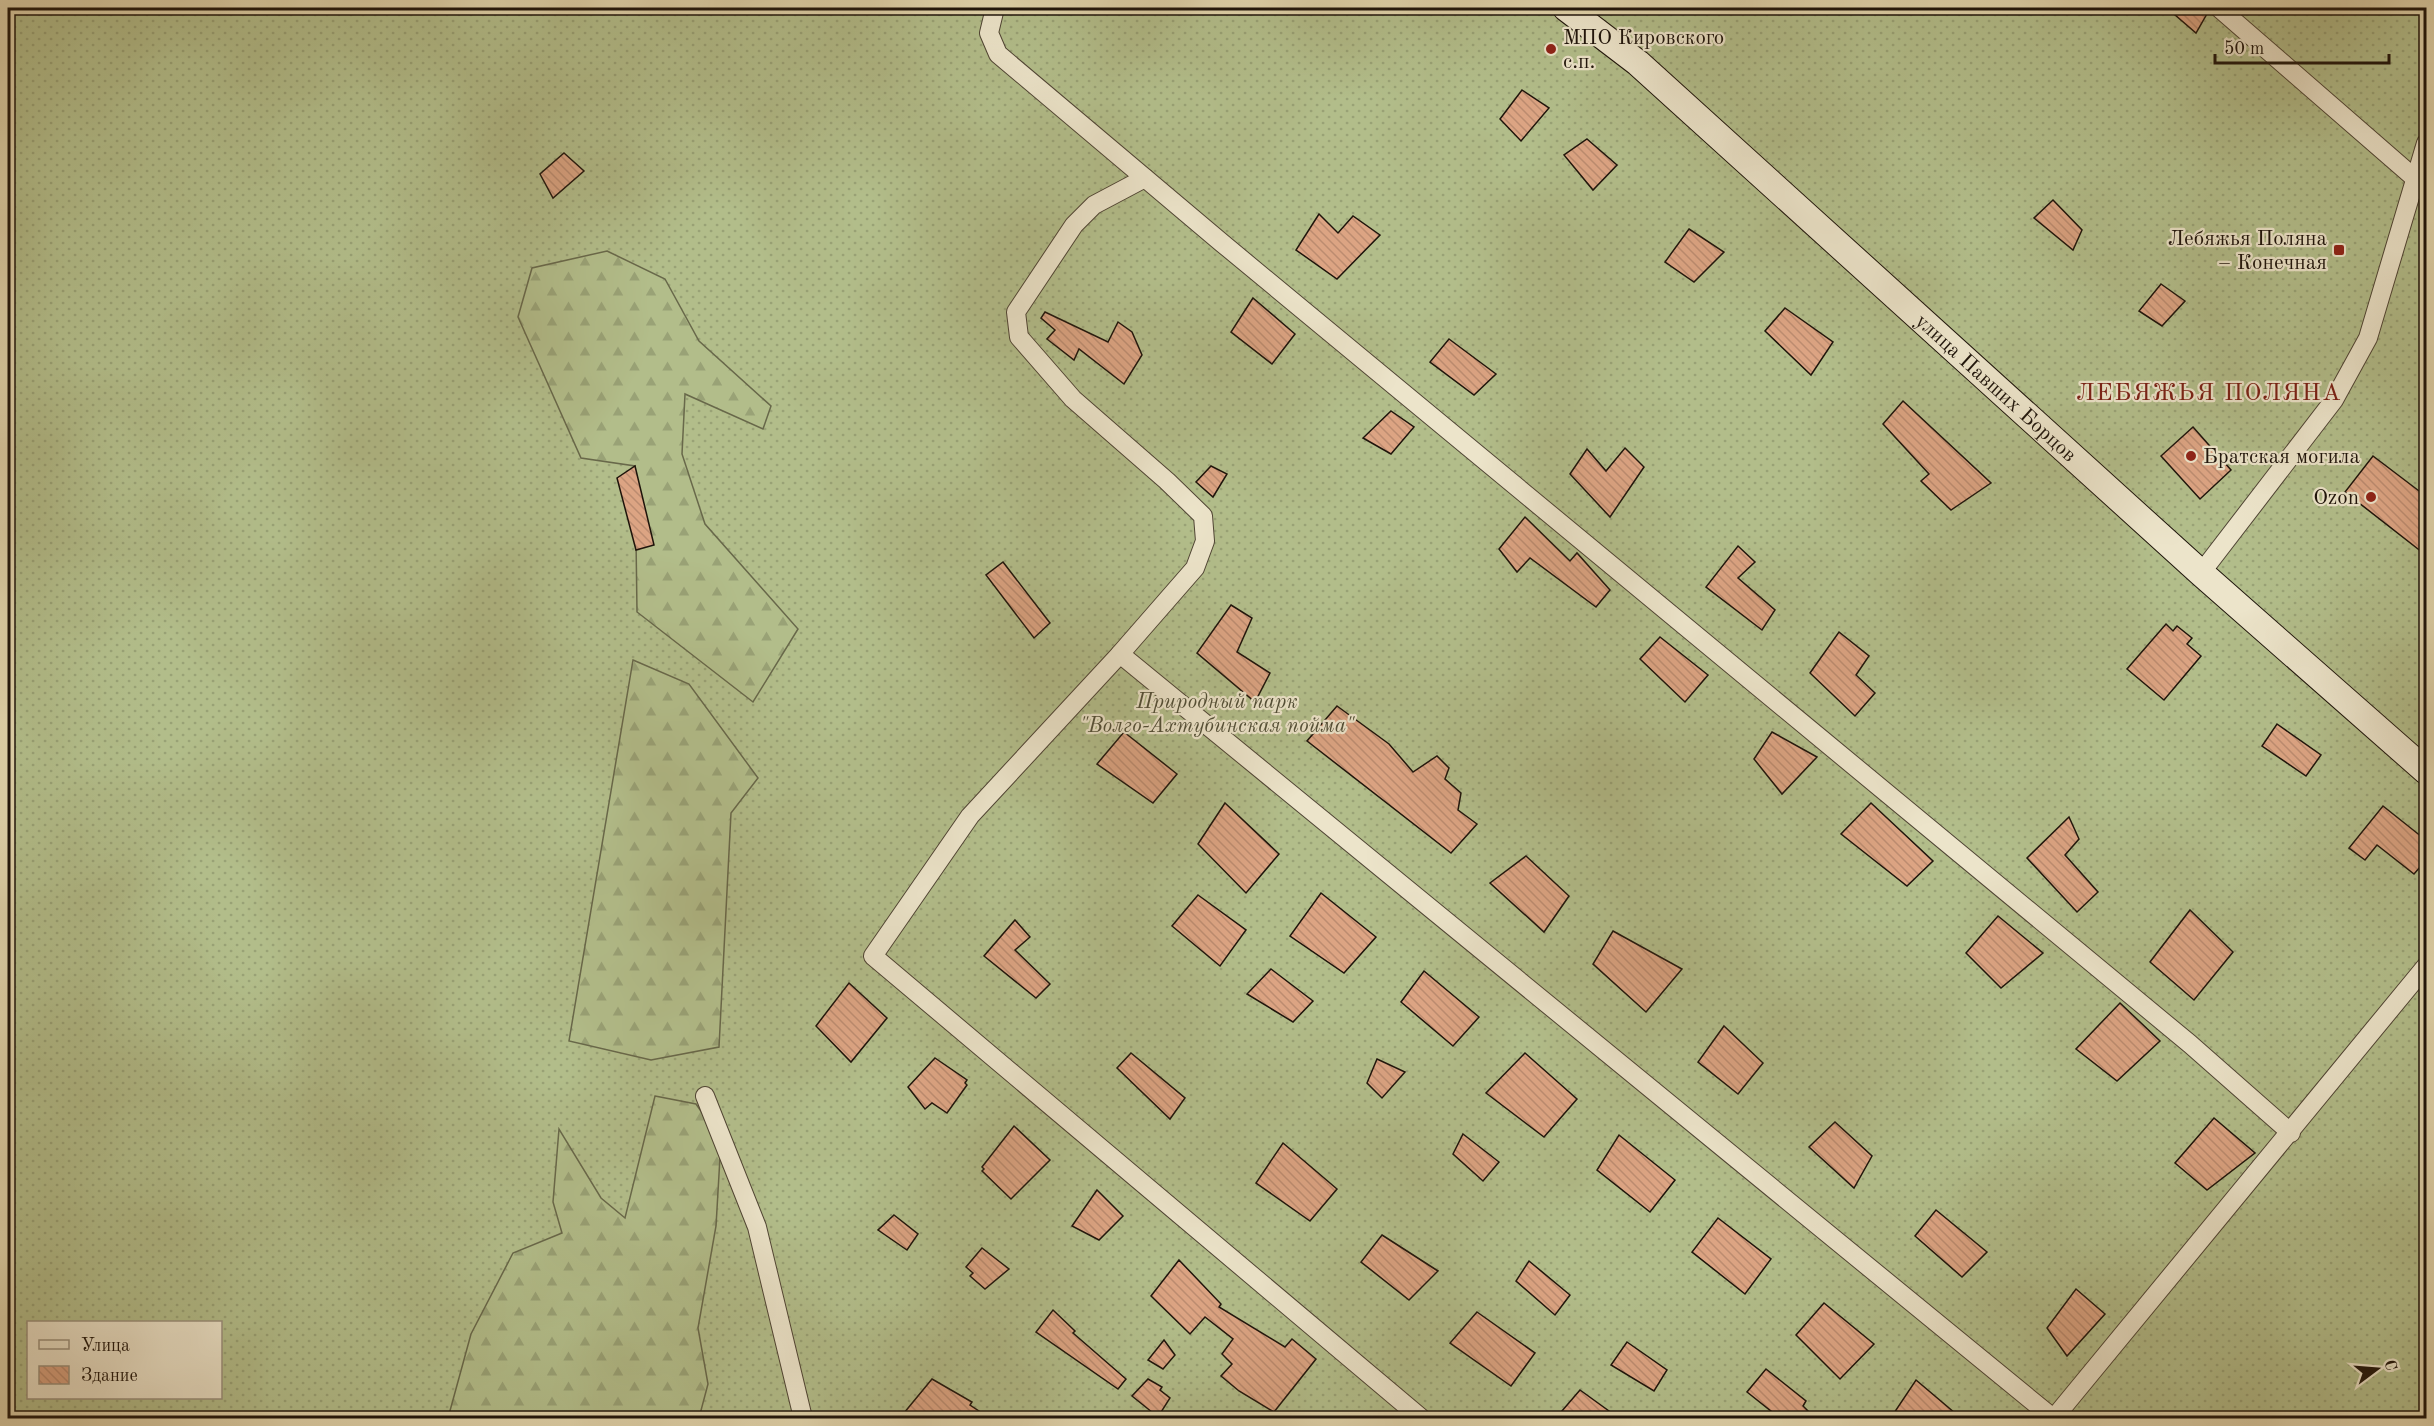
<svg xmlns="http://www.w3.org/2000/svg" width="2434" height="1426" font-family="'Old Standard TT',serif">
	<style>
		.grass { fill: url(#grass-dots); stroke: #68684a; stroke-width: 1.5; fill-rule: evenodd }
		.forest { fill: url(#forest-firs); stroke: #68684a; stroke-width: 1.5 }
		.building { fill: url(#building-back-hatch); stroke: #1e140b; stroke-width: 1.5 }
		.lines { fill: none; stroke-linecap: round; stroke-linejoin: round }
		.street-casing { stroke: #4f4434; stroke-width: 20 }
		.secondary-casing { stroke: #1e140b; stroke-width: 28 }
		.street { stroke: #ece4ca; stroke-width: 18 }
		.secondary { stroke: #ece4ca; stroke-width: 26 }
		.poi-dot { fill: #8f2418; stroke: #ece4ca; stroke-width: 2 }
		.labels { text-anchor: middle; stroke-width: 4.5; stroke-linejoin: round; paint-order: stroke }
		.poi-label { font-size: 21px; fill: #1e140b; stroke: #ece4ca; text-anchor: start }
		.street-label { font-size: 21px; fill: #1e140b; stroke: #ece4ca }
		.park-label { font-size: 21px; font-style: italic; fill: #524f37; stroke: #ece4ca }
		.quarter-label { font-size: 24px; letter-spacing: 1.5px; fill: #7a1f14; stroke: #ece4ca }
	</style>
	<defs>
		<pattern id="grass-dots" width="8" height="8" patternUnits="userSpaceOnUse" patternTransform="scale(1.5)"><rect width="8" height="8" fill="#b2bd8a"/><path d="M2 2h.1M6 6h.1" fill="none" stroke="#99a276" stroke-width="1.8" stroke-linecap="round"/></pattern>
		<pattern id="forest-firs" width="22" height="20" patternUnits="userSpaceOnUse" patternTransform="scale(1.5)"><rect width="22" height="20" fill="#b2bd8a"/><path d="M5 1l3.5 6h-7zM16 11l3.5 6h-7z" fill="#99a276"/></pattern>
		<pattern id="building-back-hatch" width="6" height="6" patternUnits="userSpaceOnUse" patternTransform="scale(1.5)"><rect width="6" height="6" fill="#dca483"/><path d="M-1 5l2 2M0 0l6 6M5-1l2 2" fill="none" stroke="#bc8c70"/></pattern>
	</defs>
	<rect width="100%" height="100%" fill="#e1d5ad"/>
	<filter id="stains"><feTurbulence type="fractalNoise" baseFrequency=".00333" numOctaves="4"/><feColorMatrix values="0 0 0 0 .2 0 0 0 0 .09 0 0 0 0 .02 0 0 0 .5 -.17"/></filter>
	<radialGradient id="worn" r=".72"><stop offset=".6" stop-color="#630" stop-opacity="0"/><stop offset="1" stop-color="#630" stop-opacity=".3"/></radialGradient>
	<!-- grass -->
	<path class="grass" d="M 8,8 L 2426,8 L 2426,1418 L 8,1418 ZM 28,1322 L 220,1322 L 220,1398 L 28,1398 Z"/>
	<!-- forest -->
	<g class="forest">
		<path d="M 607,251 L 665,279 L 699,341 L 771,406 L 763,429 L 685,394 L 682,454 L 705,524 L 798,629 L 753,702 L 637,612 L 635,466 L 581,458 L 518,317 L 532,268 Z"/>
		<path d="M 633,660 L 689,684 L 758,778 L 731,813 L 719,1047 L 651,1060 L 569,1041 Z"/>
		<path d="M 655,1096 L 696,1104 L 721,1140 L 716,1226 L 698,1328 L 708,1384 L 699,1418 L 448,1418 L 471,1334 L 513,1253 L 562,1233 L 553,1202 L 559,1129 L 601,1198 L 625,1218 Z"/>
	</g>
	<!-- building -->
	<g class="building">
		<path d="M 2167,8 L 2208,8 L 2208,12 L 2196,33 Z"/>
		<path d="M 1522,90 L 1549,108 L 1521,141 L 1500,119 Z"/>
		<path d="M 1587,139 L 1617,165 L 1593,190 L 1564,155 Z"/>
		<path d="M 564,153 L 584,171 L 553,198 L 540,174 Z"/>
		<path d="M 2053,200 L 2082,230 L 2073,250 L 2034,218 Z"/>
		<path d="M 1319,214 L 1338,233 L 1353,216 L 1380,235 L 1337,279 L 1296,250 Z"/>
		<path d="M 1689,229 L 1724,252 L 1694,282 L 1665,262 Z"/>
		<path d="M 2161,284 L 2185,301 L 2162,326 L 2139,311 Z"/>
		<path d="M 1253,298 L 1295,334 L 1272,364 L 1231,332 Z"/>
		<path d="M 1785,308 L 1833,342 L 1811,375 L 1765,331 Z"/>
		<path d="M 1045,312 L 1108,342 L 1118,322 L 1132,332 L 1142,355 L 1124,384 L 1079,349 L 1074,360 L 1047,339 L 1055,330 L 1041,318 Z"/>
		<path d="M 1449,339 L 1496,374 L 1474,395 L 1430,362 Z"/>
		<path d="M 1903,401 L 1991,483 L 1951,510 L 1921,481 L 1929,474 L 1883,424 Z"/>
		<path d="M 1391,411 L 1414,427 L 1391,454 L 1363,438 Z"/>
		<path d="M 2193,427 L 2231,470 L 2200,499 L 2161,456 Z"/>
		<path d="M 1625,448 L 1644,467 L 1610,517 L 1570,474 L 1587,449 L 1606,471 Z"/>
		<path d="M 2373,456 L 2427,497 L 2427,556 L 2345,492 Z"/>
		<path d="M 635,466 L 654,545 L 636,550 L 617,478 Z"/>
		<path d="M 1211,466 L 1227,474 L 1213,497 L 1196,482 Z"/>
		<path d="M 1525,517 L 1570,561 L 1577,553 L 1610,590 L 1596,607 L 1530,558 L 1517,572 L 1499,549 Z"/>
		<path d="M 1738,546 L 1755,562 L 1738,578 L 1775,610 L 1762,630 L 1706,587 Z"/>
		<path d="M 1003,562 L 1050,623 L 1034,638 L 986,575 Z"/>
		<path d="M 1231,605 L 1252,618 L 1237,652 L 1270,673 L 1255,702 L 1197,653 Z"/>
		<path d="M 2166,624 L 2173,631 L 2177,626 L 2192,638 L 2187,644 L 2201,656 L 2164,700 L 2127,669 Z"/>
		<path d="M 1839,632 L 1869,656 L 1856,675 L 1875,693 L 1855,716 L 1810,673 Z"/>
		<path d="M 1660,637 L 1708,675 L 1685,702 L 1640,659 Z"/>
		<path d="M 1337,706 L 1389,744 L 1413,772 L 1437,756 L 1449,768 L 1445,779 L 1461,793 L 1458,810 L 1477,824 L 1451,853 L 1307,741 Z"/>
		<path d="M 2277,724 L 2321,755 L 2306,776 L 2262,746 Z"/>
		<path d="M 1124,732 L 1177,774 L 1153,803 L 1097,764 Z"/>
		<path d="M 1772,732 L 1817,757 L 1782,794 L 1754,759 Z"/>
		<path d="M 1225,803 L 1279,854 L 1246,893 L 1198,844 Z"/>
		<path d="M 1871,803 L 1933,861 L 1907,886 L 1841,834 Z"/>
		<path d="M 2383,806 L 2427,841 L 2427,859 L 2414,874 L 2377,845 L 2365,860 L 2349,848 Z"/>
		<path d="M 2069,817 L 2079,839 L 2065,855 L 2098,892 L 2077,912 L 2027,858 Z"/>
		<path d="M 1526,856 L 1569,896 L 1544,932 L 1490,883 Z"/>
		<path d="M 1321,893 L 1376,937 L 1344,973 L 1290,936 Z"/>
		<path d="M 1198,895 L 1246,930 L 1220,966 L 1172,926 Z"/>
		<path d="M 2190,910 L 2233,952 L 2194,1000 L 2150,962 Z"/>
		<path d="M 1998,916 L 2043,953 L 2001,988 L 1966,953 Z"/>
		<path d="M 1015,920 L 1030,937 L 1015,950 L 1050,984 L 1036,998 L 984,956 Z"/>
		<path d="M 1613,931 L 1682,969 L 1646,1012 L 1593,964 Z"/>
		<path d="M 1271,969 L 1313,1001 L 1293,1022 L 1247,994 Z"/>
		<path d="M 1424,971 L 1479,1017 L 1453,1046 L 1401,1002 Z"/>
		<path d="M 849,983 L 887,1018 L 851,1062 L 816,1026 Z"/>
		<path d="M 2120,1003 L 2160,1041 L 2117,1081 L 2076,1049 Z"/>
		<path d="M 1724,1026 L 1763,1063 L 1738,1094 L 1698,1062 Z"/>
		<path d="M 1131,1053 L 1185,1098 L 1170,1119 L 1117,1068 Z"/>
		<path d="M 1525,1053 L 1577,1099 L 1544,1137 L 1486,1093 Z"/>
		<path d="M 935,1058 L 967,1080 L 965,1083 L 967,1085 L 947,1113 L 932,1103 L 925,1109 L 908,1087 Z"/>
		<path d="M 1377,1059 L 1405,1072 L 1382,1098 L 1367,1083 Z"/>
		<path d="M 2214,1118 L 2255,1153 L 2207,1190 L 2175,1163 Z"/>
		<path d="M 1835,1122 L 1872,1156 L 1854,1188 L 1809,1147 Z"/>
		<path d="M 1014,1126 L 1050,1160 L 1011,1199 L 982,1171 L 984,1169 L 982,1167 Z"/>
		<path d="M 1463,1134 L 1499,1162 L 1483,1181 L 1453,1154 Z"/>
		<path d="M 1619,1135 L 1675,1180 L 1650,1212 L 1597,1170 Z"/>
		<path d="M 1283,1143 L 1337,1189 L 1310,1221 L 1256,1183 Z"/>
		<path d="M 1097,1190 L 1123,1216 L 1099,1240 L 1072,1226 Z"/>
		<path d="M 1936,1210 L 1987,1252 L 1962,1277 L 1915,1236 Z"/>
		<path d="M 894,1215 L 918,1234 L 907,1250 L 878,1230 Z"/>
		<path d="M 1718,1218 L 1771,1259 L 1745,1294 L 1692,1252 Z"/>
		<path d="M 1382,1235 L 1438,1271 L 1409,1300 L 1361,1262 Z"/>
		<path d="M 982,1248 L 1009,1269 L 985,1289 L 970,1276 L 973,1273 L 966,1267 Z"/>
		<path d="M 1179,1260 L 1221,1304 L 1219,1307 L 1285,1347 L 1292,1339 L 1316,1359 L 1274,1412 L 1239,1391 L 1221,1376 L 1232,1364 L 1222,1354 L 1233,1339 L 1205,1317 L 1190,1334 L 1151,1296 Z"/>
		<path d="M 1529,1261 L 1570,1295 L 1555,1315 L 1516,1281 Z"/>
		<path d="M 2076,1289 L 2105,1314 L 2067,1356 L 2047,1328 Z"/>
		<path d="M 1824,1303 L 1874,1344 L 1840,1379 L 1796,1335 Z"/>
		<path d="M 1053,1310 L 1075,1331 L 1073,1333 L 1126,1379 L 1118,1389 L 1036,1332 Z"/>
		<path d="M 1477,1312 L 1535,1353 L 1511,1386 L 1450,1343 Z"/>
		<path d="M 1164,1340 L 1175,1355 L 1163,1369 L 1148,1360 Z"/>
		<path d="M 1627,1342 L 1667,1370 L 1654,1391 L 1611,1365 Z"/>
		<path d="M 1766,1369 L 1806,1401 L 1803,1406 L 1816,1419 L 1781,1419 L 1747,1392 Z"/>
		<path d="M 932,1379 L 972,1402 L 970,1405 L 991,1419 L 899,1419 Z"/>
		<path d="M 1148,1379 L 1162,1387 L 1160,1390 L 1170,1398 L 1158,1417 L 1132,1396 Z"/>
		<path d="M 1916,1380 L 1962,1419 L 1890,1419 Z"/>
		<path d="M 1580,1390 L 1620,1419 L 1555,1419 Z"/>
	</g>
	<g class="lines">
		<defs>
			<g id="street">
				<path d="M 995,8 L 989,33 L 998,54 L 1222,243 L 2190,1044 L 2291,1133"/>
				<path d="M 2219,8 L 2426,188"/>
				<path d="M 1145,178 L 1094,205 L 1074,225 L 1016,312 L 1019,337 L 1073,399 L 1167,481 L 1203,516 L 1205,541 L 1195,568 L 1120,654 L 970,816 L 873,956 L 1421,1418"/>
				<path d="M 2201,573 L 2334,400 L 2368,338 L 2426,143"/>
				<path d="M 1120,654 L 2053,1418"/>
				<path d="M 705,1096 L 757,1227 L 803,1418"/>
				<path d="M 2054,1418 L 2426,966"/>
			</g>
			<g id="secondary">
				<path id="s1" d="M 1566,8 L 1638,63 L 2201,573 L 2426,771"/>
			</g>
		</defs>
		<!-- street casing -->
		<use href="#street" class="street-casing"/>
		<!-- secondary casing -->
		<use href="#secondary" class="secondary-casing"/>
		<!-- street -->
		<use href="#street" class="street"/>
		<!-- secondary -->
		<use href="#secondary" class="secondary"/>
	</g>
	<!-- markers -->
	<g class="poi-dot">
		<circle cx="1551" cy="49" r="6"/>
		<rect x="2333" y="244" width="12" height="12" rx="3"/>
		<circle cx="2191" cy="456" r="6"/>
		<circle cx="2371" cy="497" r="6"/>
	</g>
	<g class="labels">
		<!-- poi labels -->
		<g class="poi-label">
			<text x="1563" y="44">МПО Кировского<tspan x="1563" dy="24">с.п.</tspan></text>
			<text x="2327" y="245" text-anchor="end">Лебяжья Поляна<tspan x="2327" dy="24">– Конечная</tspan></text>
			<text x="2203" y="463">Братская могила</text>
			<text x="2359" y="504" text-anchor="end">Ozon</text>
		</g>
		<!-- street labels -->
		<g class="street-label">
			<text dy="7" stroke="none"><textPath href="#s1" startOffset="574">улица Павших Борцов</textPath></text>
		</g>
		<!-- park labels -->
		<g class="park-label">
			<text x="1217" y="708">Природный парк<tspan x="1217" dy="24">"Волго-Ахтубинская пойма"</tspan></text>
		</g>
		<!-- quarter labels -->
		<g class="quarter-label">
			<text x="2209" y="400">ЛЕБЯЖЬЯ ПОЛЯНА</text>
		</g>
	</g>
	<!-- margin -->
	<rect width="2434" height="1426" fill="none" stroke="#e1d5ad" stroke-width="30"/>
	<rect x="9" y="9" width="2416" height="1408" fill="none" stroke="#1e140b" stroke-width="3"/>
	<rect x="15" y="15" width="2404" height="1396" fill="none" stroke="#1e140b" stroke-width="1.5"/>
	<!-- legend -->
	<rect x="27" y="1321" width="195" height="78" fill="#ece4ca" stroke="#9a917e" stroke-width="1.5"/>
	<rect x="39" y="1340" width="30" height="9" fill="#ece4ca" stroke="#9a917e" stroke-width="1.5"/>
	<text x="81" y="1351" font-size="18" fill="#1e140b">Улица</text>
	<rect x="39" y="1366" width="30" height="18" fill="url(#building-back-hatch)" stroke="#9a917e" stroke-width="1.5"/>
	<text x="81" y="1381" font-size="18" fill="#1e140b">Здание</text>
	<!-- north arrow -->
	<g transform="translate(2377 1369) rotate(74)" stroke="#ece4ca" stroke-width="4.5" paint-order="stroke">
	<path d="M0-4.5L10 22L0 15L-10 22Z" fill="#1e140b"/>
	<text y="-9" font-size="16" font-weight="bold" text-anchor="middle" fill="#1e140b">С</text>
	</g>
	<!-- scale -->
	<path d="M2215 54v9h174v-9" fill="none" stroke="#1e140b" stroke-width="3"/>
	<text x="2224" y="54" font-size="18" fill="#1e140b" stroke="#ece4ca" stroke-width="4.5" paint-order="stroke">50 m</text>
	<rect width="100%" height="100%" filter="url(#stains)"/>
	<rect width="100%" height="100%" fill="url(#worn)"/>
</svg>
